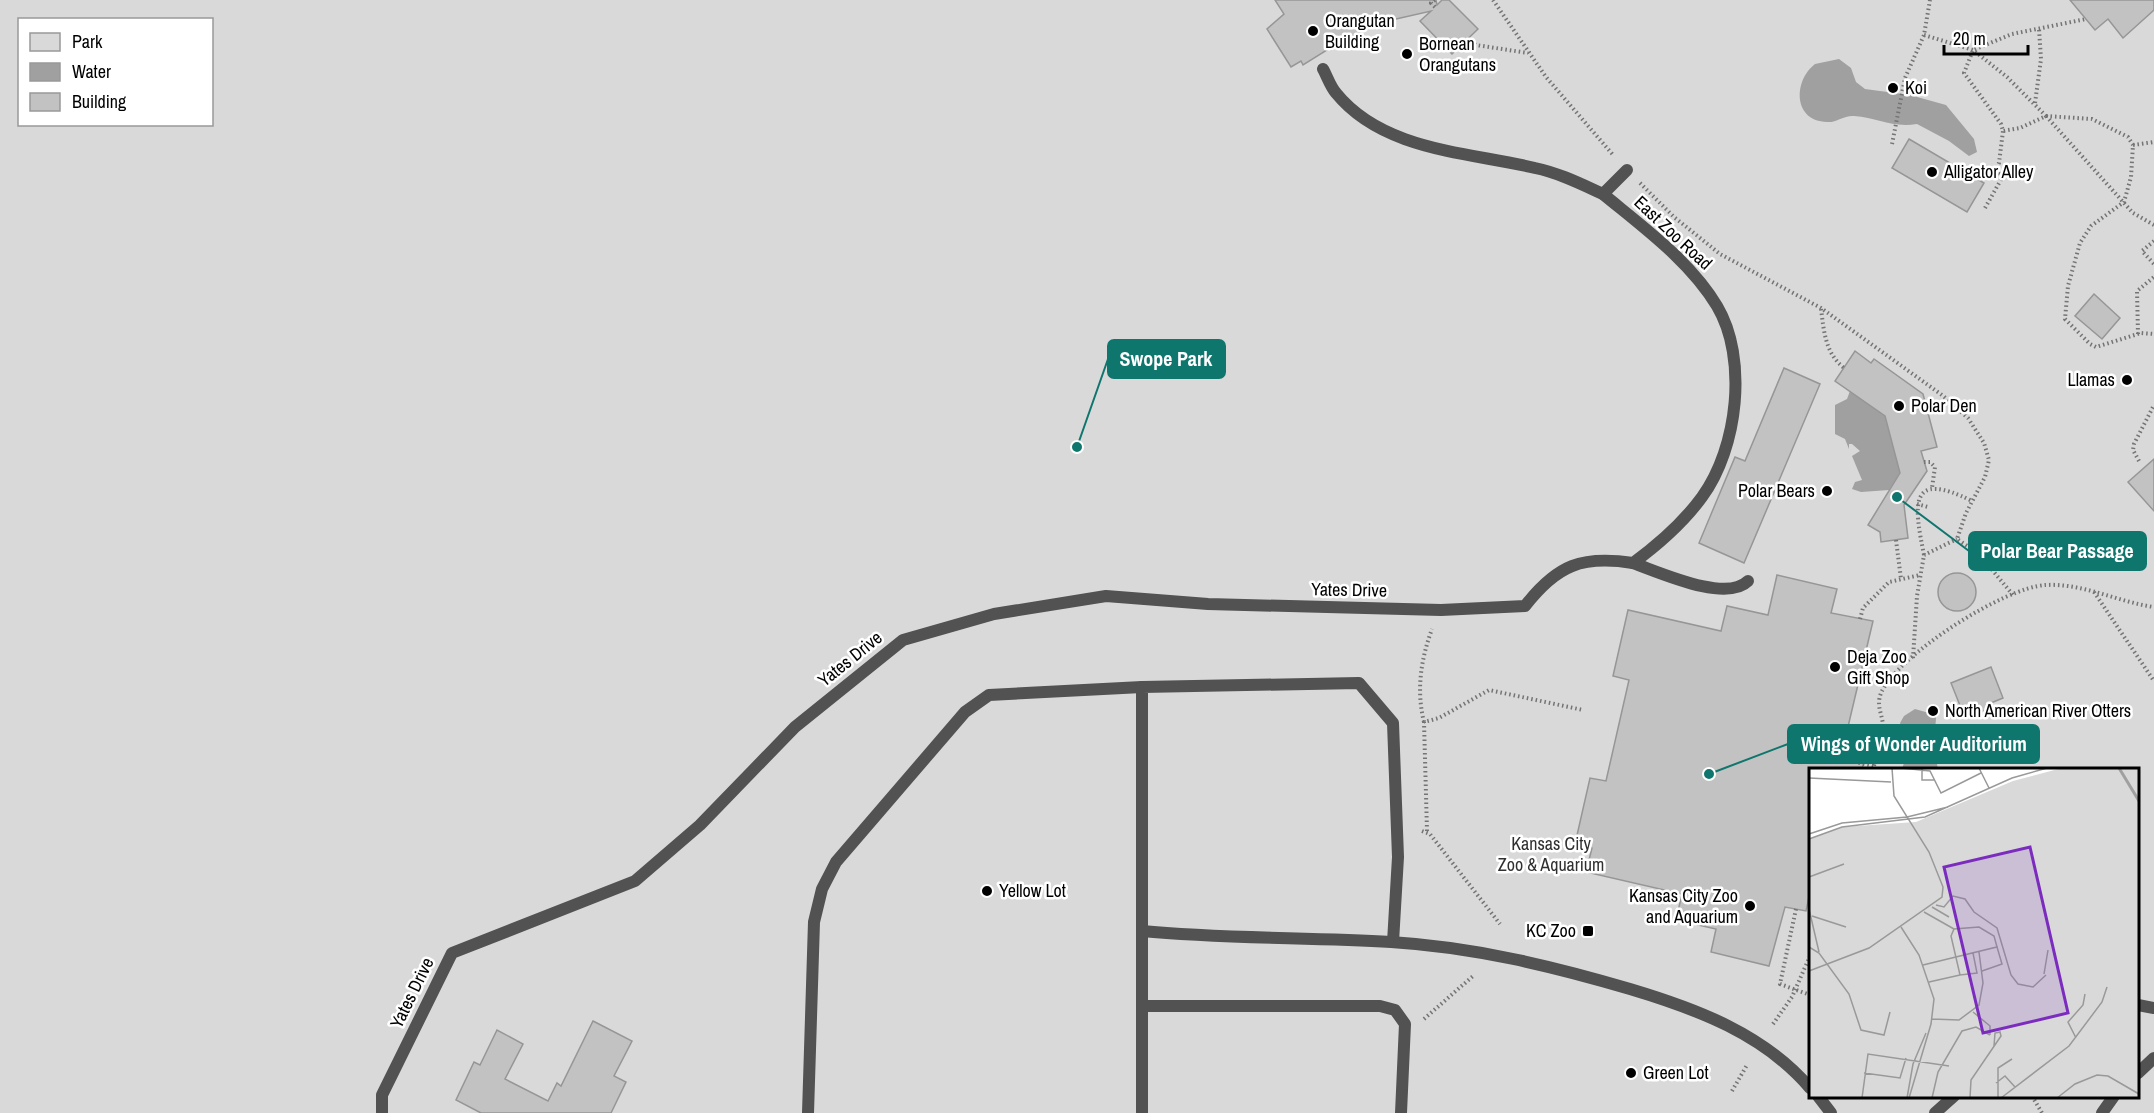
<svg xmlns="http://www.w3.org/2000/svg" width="2154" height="1113" font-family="'Archivo Narrow',sans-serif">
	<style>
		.green { fill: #d9d9d9; fill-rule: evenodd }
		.water { fill: #a0a0a0 }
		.building { fill: #c2c2c2; stroke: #969696; stroke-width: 1.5 }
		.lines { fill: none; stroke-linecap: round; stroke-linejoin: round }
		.path { stroke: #747474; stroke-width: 4; stroke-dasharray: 1.5 3; stroke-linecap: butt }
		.service { stroke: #525252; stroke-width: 12 }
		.poi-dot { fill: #000; stroke: #fff; stroke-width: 2 }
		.labels { text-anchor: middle; stroke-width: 5; stroke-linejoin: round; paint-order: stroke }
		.poi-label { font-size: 18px; fill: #000; stroke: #fff; text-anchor: start }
		.street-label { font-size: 18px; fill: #000; stroke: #fff }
		.park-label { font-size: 18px; fill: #303030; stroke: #fff }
		.inset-river { fill: none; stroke: #a0a0a0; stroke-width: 3 }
		.inset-road { fill: none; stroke: #999; stroke-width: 1.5 }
		.view { fill: #7b2cbf; fill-opacity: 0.15; stroke: #7b2cbf; stroke-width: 3 }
		.inset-edge { fill: none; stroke: #000; stroke-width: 3 }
		.leader { fill: none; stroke: #0f766e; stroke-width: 2 }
		.callout-dot { fill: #0f766e; stroke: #fff; stroke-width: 2 }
		.callout { fill: #0f766e; stroke: #0f766e; stroke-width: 2 }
		.callout-label { font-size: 20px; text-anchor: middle; font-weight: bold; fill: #fff }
	</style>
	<rect width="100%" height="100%" fill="#fff"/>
	<!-- green -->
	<path class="green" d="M 0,0 L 2154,0 L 2154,1113 L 0,1113 ZM 20,20 L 212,20 L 212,124 L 20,124 ZM 1810,770 L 2138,770 L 2138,1096 L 1810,1096 Z"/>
	<!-- water -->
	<g class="water">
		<path d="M 1839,59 L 1851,68 L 1856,82 L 1865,89 L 1910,95 L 1946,105 L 1974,139 L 1977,152 L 1969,156 L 1949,141 L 1917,124 C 1892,128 1878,118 1854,116 C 1844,115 1836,123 1827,122 C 1793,121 1793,81 1815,64 Z"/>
		<path d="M 1850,391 L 1885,416 L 1896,457 L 1904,466 L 1889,490 L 1861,492 L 1852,489 L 1855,482 L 1862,480 L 1852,456 L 1860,451 L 1852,444 L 1849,444 L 1849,449 L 1845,439 L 1835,434 L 1835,405 L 1847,399 Z"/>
		<path d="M 1915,709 L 1936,715 C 1936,729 1934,736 1921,741 L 1914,737 L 1907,745 L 1900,723 L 1904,716 Z"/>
		<path d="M 1930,754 L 1936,759 L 1938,769 L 1902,769 L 1906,757 L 1917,761 Z"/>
	</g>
	<!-- building -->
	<g class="building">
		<path d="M 1275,0 L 1436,0 L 1437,5 L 1442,0 L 1449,0 L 1478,29 L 1452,54 L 1420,21 L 1431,11 L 1374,24 L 1331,50 L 1330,48 L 1303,65 L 1301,61 L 1291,67 L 1267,29 L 1284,14 Z"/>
		<path d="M 2070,0 L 2154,0 L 2154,10 L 2123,38 L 2108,19 L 2095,30 Z"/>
		<path d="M 1909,139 L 1984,183 L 1967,212 L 1892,168 Z"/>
		<path d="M 2094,294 L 2120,318 L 2102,339 L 2075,316 Z"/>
		<path d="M 1855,351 L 1871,363 L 1874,359 L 1923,394 L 1937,447 L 1921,451 L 1927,471 L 1904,505 L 1908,538 L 1881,542 L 1880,532 L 1868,525 L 1900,473 L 1885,416 L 1835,381 Z"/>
		<path d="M 1784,368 L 1820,384 L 1744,563 L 1699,543 L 1735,457 L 1745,461 Z"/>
		<path d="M 2154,459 L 2154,511 L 2128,482 Z"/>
		<circle cx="1957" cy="592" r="19"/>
		<path d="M 1777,575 L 1837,589 L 1831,613 L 1873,621 L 1847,731 L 1870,736 L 1862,770 L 1810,770 L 1810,892 L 1806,911 L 1785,907 L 1769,966 L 1711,952 L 1716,929 L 1676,920 L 1682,894 L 1586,872 L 1592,848 L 1575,844 L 1590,778 L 1606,781 L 1629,680 L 1613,676 L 1628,610 L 1721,631 L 1727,606 L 1768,615 Z"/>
		<path d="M 1991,667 L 2003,698 L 1986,705 L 1988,709 L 1965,718 L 1951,683 Z"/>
		<path d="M 593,1021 L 632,1041 L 614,1076 L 626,1082 L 611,1113 L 481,1113 L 456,1100 L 474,1062 L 480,1065 L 497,1030 L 523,1044 L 505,1079 L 548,1101 L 557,1083 L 561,1086 Z"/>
	</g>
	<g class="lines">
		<!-- path -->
		<g class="path">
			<path d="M 1493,0 L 1546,77 L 1614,156"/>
			<path d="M 1435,7 L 1431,3 L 1435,0"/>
			<path d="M 1924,35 L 1973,50 L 2007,77 L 2046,116 L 2020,128 L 2003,131 L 2001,124 L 1964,73 L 1973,50 L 2012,34 L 2086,19"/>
			<path d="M 1467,39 L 1476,45 L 1528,53"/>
			<path d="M 2035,103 L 2041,59 L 2039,29"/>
			<path d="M 2046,116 L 2092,119 L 2128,137 L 2133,145 L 2131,177 L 2124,202 L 2091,226 L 2080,243 L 2068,286 L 2065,319 L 2090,344 L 2096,347 L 2141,333 L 2154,334"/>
			<path d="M 2046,116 L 2133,213 L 2154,225"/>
			<path d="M 1892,144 L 1905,78 L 1924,35 L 1930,0"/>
			<path d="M 2133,145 L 2154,142"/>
			<path d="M 1640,183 L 1674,217 L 1720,254 L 1821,308 L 1942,395 L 1968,418 L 1984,443 L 1989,460 L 1985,477 L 1966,513 L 1957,539 L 1979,554 L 2013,595"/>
			<path d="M 1985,208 L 2003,176 L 1995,171 L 1999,163 L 2003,131"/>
			<path d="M 2154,241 L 2142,251 L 2154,264"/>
			<path d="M 1821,309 C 1824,331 1825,353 1844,368"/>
			<path d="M 2138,334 L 2137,291 L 2154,277"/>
			<path d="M 2139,461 L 2133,450 L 2134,444 L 2154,405"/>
			<path d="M 1924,462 L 1930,462 L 1935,467 L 1932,488"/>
			<path d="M 1917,504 L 1928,507"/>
			<path d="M 1896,540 L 1901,579"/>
			<path d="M 1924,555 C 1914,505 1908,469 1972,501"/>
			<path d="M 2094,592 L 2154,681"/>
			<path d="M 1860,619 L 1863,608 L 1889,582 L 1920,575"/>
			<path d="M 1913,658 L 1917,596 L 1924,555 L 1957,539"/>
			<path d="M 1424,722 C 1416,690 1421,659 1432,629"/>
			<path d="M 1841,759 L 1874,766"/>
			<path d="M 1873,770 C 1876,756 1884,738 1883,725 C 1882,713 1876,706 1881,693 C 1898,655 2004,587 2046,585 C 2083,583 2118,602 2154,607"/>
			<path d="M 1422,831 L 1430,834 L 1500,924"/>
			<path d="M 1427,831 L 1424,722 L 1439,718 L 1489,690 L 1583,710"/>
			<path d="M 1796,909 L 1780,984 L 1810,995"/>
			<path d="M 1424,1019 L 1473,976"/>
			<path d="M 1773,1024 L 1792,997 L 1810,956"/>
			<path d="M 1732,1091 L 1747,1065"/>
			<path d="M 2032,1096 L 2042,1113"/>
		</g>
		<!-- service -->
		<g class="service">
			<path d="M 1323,69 C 1327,76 1330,86 1336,93 C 1383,151 1468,152 1535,168 C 1559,173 1581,184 1603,194"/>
			<path d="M 1633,563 C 1659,572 1726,603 1748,581"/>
			<path d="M 1142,931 C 1224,939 1308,937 1391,942 C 1473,947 1552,966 1630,989 C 1697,1009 1764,1034 1810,1088"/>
			<path d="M 2138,1005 L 2154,1008"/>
			<path d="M 1142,1006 L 1380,1006 L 1395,1010 L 1405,1024 L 1401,1113"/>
			<path d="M 2138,1073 L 2154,1058"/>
			<path d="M 1818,1096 L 1831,1113"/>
			<path d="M 382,1113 L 382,1095 L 452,953 L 635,881 L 700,825 L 795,727 L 903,640 L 994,614 L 1106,596 L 1208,604 L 1441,610 L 1525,606 C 1557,565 1582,555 1633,563 C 1659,544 1683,523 1702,497 C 1738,448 1748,358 1717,306 C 1690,261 1643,227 1603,194 L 1627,170"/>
			<path d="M 808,1113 L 814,922 L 822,889 L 836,862 L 965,712 L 989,695 L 1142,687"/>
			<path d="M 1142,1113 L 1142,687 L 1359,683 L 1393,723 L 1398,857 L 1393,942"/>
			<path d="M 1935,1113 L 1954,1096"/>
			<path d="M 2102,1113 L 2114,1096"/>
		</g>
	</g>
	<!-- markers -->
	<g class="poi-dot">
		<circle cx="1313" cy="31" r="6"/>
		<circle cx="1407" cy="54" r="6"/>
		<circle cx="1893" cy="88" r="6"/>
		<circle cx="1932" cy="172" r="6"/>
		<circle cx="2127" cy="380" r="6"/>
		<circle cx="1899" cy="406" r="6"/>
		<circle cx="1827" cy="491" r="6"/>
		<circle cx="1835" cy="667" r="6"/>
		<circle cx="1933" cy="711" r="6"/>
		<circle cx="987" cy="891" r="6"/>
		<circle cx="1750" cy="906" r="6"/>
		<rect x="1582" y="925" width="12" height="12" rx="3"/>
		<circle cx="1631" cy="1073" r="6"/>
	</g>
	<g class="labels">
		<!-- poi labels -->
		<g class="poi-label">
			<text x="1325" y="27">Orangutan<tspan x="1325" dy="21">Building</tspan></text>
			<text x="1419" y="50">Bornean<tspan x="1419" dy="21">Orangutans</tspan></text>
			<text x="1905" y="94">Koi</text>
			<text x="1944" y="178">Alligator Alley</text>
			<text x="2115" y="386" text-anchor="end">Llamas</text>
			<text x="1911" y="412">Polar Den</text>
			<text x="1815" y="497" text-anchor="end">Polar Bears</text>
			<text x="1847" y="663">Deja Zoo<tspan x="1847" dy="21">Gift Shop</tspan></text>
			<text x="1945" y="717">North American River Otters</text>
			<text x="999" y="897">Yellow Lot</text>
			<text x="1738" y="902" text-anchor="end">Kansas City Zoo<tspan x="1738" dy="21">and Aquarium</tspan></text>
			<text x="1576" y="937" text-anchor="end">KC Zoo</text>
			<text x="1643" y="1079">Green Lot</text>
		</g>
		<!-- street labels -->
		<g class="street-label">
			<text transform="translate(1673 233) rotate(43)" y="6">East Zoo Road</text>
			<text transform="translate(1349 590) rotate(1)" y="6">Yates Drive</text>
			<text transform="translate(850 659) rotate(-39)" y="6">Yates Drive</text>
			<text transform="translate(412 993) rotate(-64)" y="6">Yates Drive</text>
		</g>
		<!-- park labels -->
		<g class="park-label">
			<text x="1551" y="850">Kansas City<tspan x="1551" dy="21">Zoo &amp; Aquarium</tspan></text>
		</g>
	</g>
	<!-- overview -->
	<g transform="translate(1809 768)">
		<rect width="330" height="330" fill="#fff"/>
		<path d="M 253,0 L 330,0 L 330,330 L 0,330 L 0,71 L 33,59 L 107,54 L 204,13 Z" fill="#d9d9d9"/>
		<path class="inset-river" d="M 310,0 L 330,33"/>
		<path class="inset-road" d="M 92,0 L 121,3 L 132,25 L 172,5M 170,0 L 180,20M 113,1 L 113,12 L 126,12M 0,10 L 82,14M 0,66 L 33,55 L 98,49 L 139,39M 0,71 L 33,59 L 116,49 L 203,10 L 238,0M 0,109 L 35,96M 127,137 L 135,139 L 144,128 L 156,131 L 165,144 L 188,160 L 202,207 L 209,216 L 224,219 L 237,207M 123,139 L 140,149M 0,141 L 10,184M 115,144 L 145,161M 3,148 L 37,159M 92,159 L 110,187 L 125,231 L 122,256 L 100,330M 0,179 L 10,185 L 40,226 L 52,262 L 75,267 L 81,244M 164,185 L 168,205 L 151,207 L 142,168 L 145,161 L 170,159 L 185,168 L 188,179M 114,197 L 188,179 L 193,196 L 173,203M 0,203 L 60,180 L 133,129 L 134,119 L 120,84 L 85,28 L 83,0M 235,206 L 239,182M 120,214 L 151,207M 164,244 L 181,258 L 181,267M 123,251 L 150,252 L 170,237 L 174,215 L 170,184M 267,270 L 259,254 L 274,237 L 276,226M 55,305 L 91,310 L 97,290M 187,315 L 196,308 L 206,319M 53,330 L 59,286 L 140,298M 98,330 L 104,296 L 117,265M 123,330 L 129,304 L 153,263 L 167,259 L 181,267M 161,330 L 162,312 L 192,268 L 191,264 L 186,265 L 185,278M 189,330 L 189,300 L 203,291M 192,330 L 260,278 L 293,234 L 298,219M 248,330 L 266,316 L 288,307 L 299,308 L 330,326"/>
		<path class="view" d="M 221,79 L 259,245 L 174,265 L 135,99 Z"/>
		<rect width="330" height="330" class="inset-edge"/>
	</g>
	<!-- callouts -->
	<path class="leader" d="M1077 447L1108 359M1897 497L1969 551M1709 774L1788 744"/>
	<g class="callout-dot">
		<circle cx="1077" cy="447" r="6"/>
		<circle cx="1897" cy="497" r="6"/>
		<circle cx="1709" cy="774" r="6"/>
	</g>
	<g class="callout">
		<rect x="1108" y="340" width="117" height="38" rx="6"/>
		<rect x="1969" y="532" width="177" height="38" rx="6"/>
		<rect x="1788" y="725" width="251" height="38" rx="6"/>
	</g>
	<g class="callout-label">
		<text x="1166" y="366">Swope Park</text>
		<text x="2057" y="558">Polar Bear Passage</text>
		<text x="1914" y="751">Wings of Wonder Auditorium</text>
	</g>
	<!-- legend -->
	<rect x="18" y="18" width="195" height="108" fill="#ffffff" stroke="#999999" stroke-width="1.5"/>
	<rect x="30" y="33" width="30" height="18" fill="#d9d9d9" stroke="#999999" stroke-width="1.5"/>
	<text x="72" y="48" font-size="18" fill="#000000">Park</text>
	<rect x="30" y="63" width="30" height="18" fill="#a0a0a0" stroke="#999999" stroke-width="1.5"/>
	<text x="72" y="78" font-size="18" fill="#000000">Water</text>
	<rect x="30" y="93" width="30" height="18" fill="#c2c2c2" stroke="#999999" stroke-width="1.5"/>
	<text x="72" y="108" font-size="18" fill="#000000">Building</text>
	<!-- scale -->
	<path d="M1944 45v9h84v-9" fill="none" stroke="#000000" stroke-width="3"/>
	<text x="1953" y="45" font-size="18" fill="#000000" stroke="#ffffff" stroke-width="4.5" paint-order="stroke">20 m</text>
</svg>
